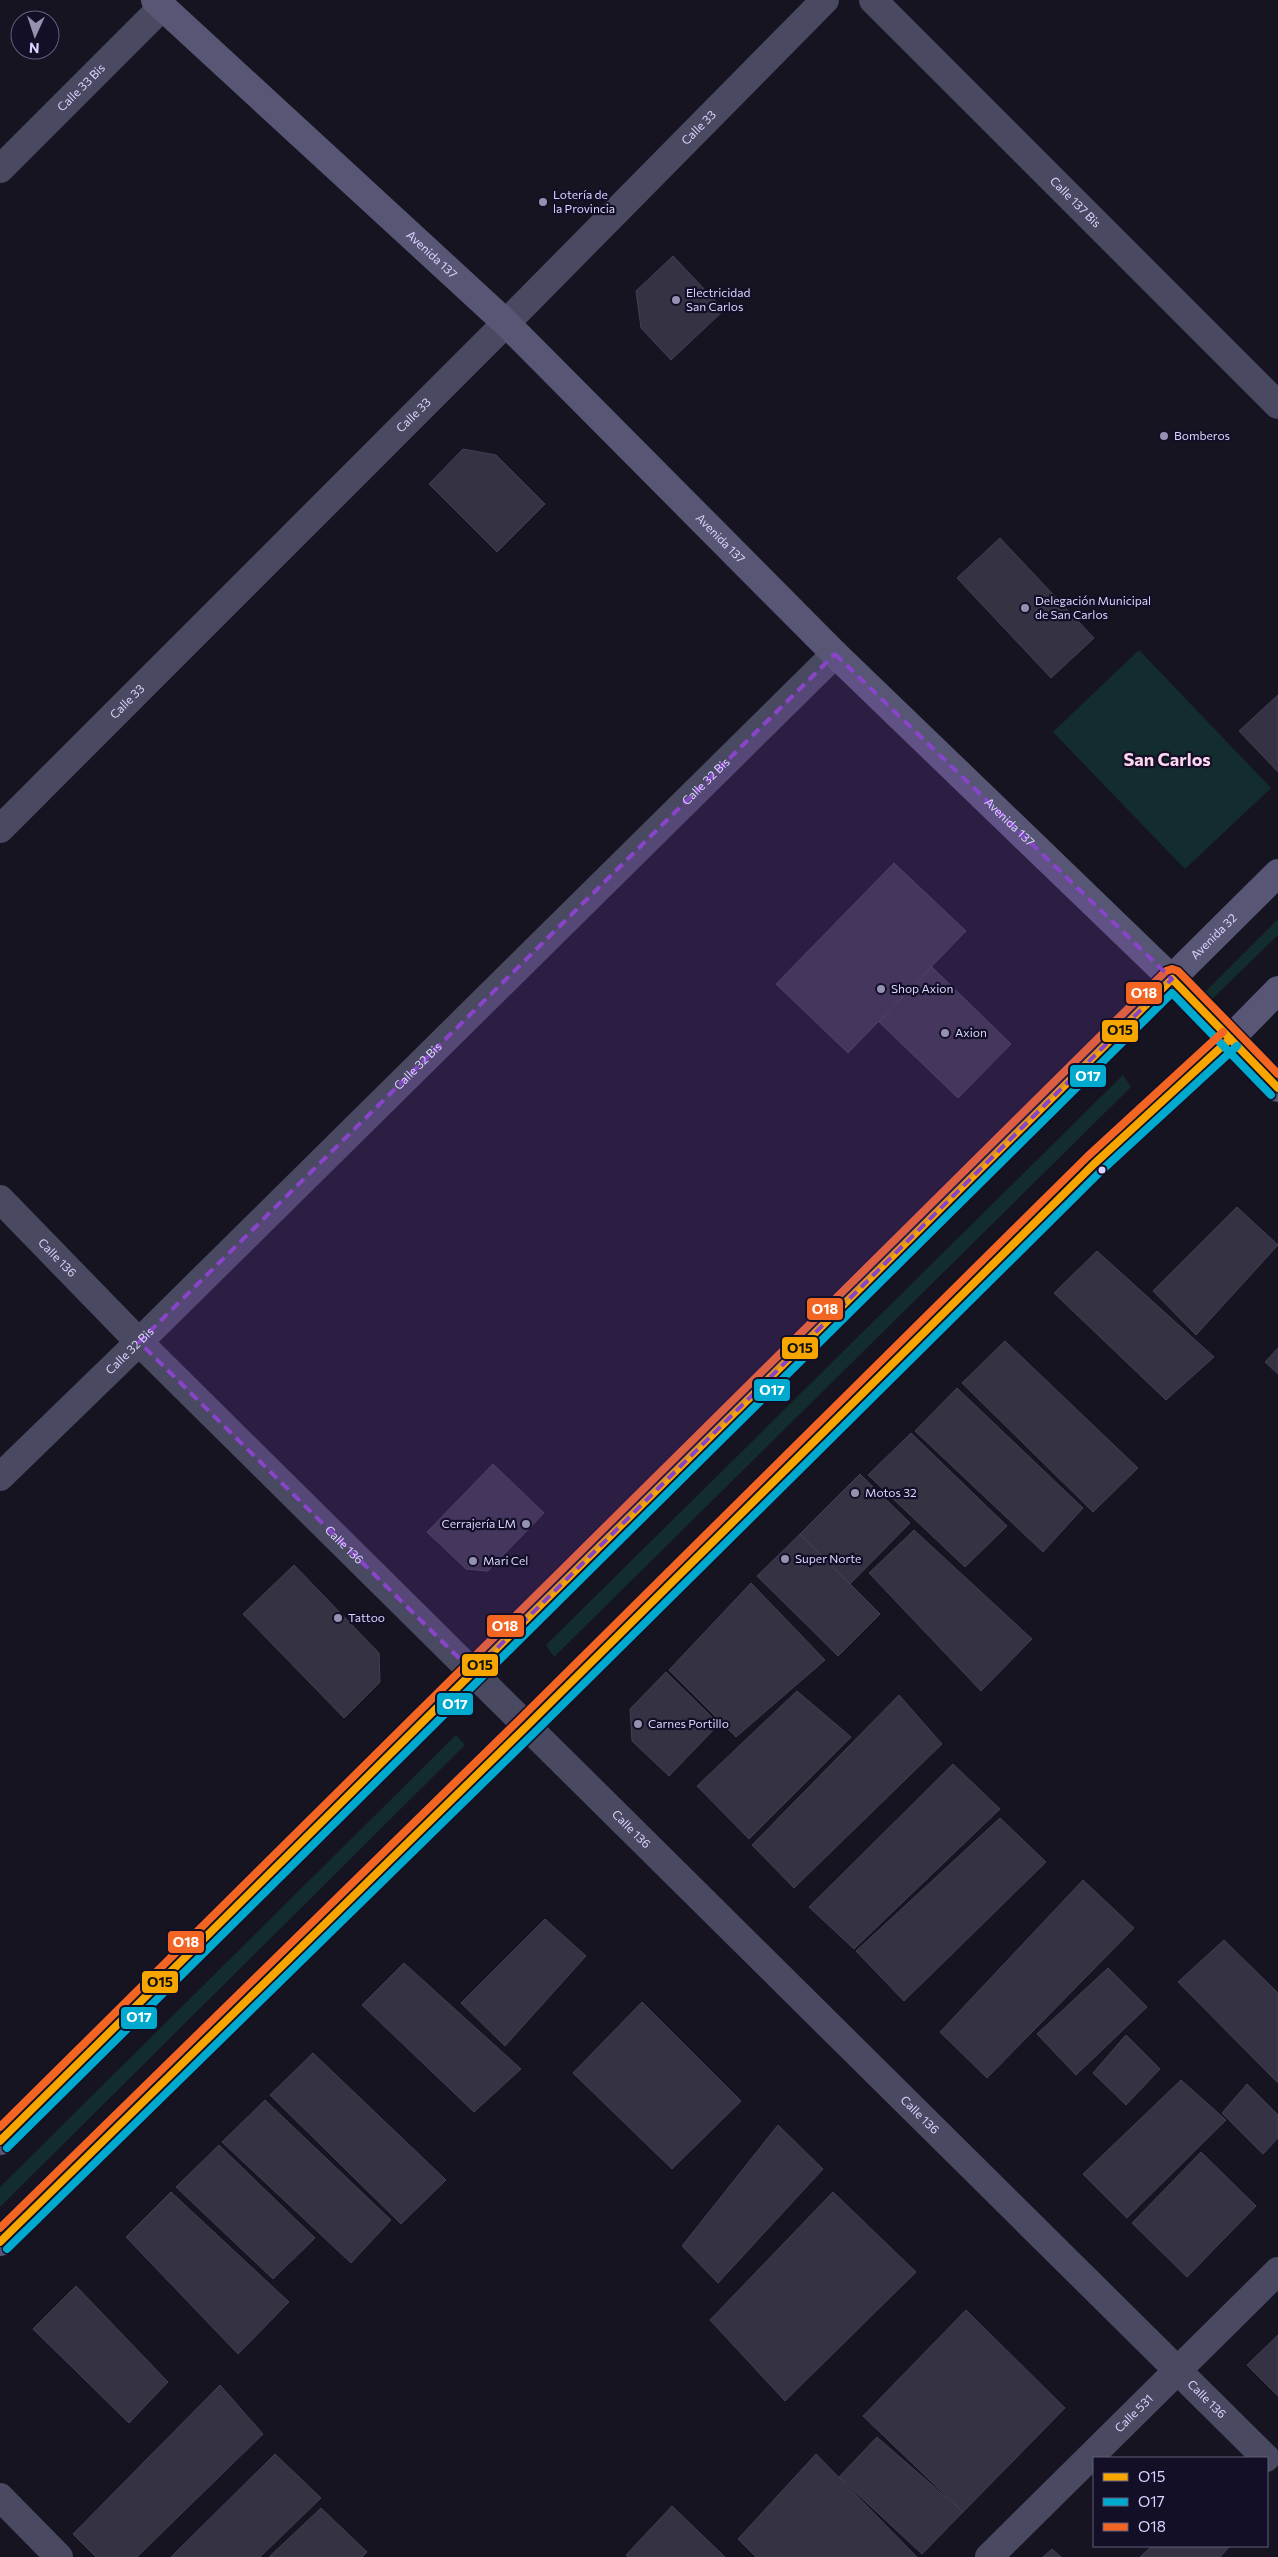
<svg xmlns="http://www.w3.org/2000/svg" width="1278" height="2557" font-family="Commissioner,sans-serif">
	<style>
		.green { fill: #132c2d }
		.building { fill: #343243; stroke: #433f54 }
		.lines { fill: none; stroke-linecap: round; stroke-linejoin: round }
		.street { stroke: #4a4962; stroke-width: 28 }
		.secondary { stroke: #575674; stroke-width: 28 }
		.bus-1-casing { stroke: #130f26; stroke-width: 11 }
		.bus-2-casing { stroke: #130f26; stroke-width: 11 }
		.bus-3-casing { stroke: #130f26; stroke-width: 11 }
		.bus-1 { stroke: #f7a600; stroke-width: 8 }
		.bus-2 { stroke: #00a9ce; stroke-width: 8 }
		.bus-3 { stroke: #f26522; stroke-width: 8 }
		.marked { fill: #8945c9; fill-opacity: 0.2; stroke: #8945c9; stroke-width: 4; stroke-dasharray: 10 6; stroke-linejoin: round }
		.poi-dot { fill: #9591b1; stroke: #130f26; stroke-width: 2 }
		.bus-dot { fill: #d9d4ff; stroke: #130f26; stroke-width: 2 }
		.labels { text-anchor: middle; stroke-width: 4.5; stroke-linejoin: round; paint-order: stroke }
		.street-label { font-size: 12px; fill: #d9d4ff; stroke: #130f26 }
		.poi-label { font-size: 12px; fill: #d9d4ff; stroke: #130f26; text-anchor: start }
		.district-label { font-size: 18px; font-weight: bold; fill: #ffd6f0; stroke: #130f26 }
		.line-badge { stroke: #130f26; stroke-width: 2 }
		.badge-label { font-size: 14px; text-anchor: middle; font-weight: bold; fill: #fff }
		.pale-badge-label { font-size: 14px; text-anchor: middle; font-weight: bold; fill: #111 }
	</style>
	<rect width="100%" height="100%" fill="#161421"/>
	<!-- green -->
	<g class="green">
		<path d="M 1139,650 L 1271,788 L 1185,869 L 1053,732 Z"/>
		<path d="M 1278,919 L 1278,935 L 1206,1005 L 1200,997 Z"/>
		<path d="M 1123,1075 L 1131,1087 L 554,1657 L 546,1645 Z"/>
		<path d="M 456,1735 L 465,1745 L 0,2207 L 0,2187 Z"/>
	</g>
	<!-- building -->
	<g class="building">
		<path d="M 673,256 L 724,310 L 671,360 L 641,328 L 636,291 Z"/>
		<path d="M 463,449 L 496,455 L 545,504 L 497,552 L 429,484 Z"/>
		<path d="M 1000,538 L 1094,638 L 1051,678 L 957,578 Z"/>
		<path d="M 1278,695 L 1278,772 L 1239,731 Z"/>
		<path d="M 894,863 L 966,931 L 848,1053 L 776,984 Z"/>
		<path d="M 932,967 L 1011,1044 L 958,1098 L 879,1022 Z"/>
		<path d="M 1237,1207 L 1278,1245 L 1196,1335 L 1153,1291 Z"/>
		<path d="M 1097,1251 L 1214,1357 L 1166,1400 L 1054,1293 Z"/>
		<path d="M 1005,1341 L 1138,1468 L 1093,1512 L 962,1383 Z"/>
		<path d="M 1278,1348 L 1278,1374 L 1265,1362 Z"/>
		<path d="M 957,1388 L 1083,1508 L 1043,1552 L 915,1431 Z"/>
		<path d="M 911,1433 L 1007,1526 L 965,1567 L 868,1475 Z"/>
		<path d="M 493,1464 L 544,1513 L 488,1571 L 466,1569 L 427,1532 Z"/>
		<path d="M 860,1474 L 910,1523 L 850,1584 L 800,1534 Z"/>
		<path d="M 914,1530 L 1032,1639 L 981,1691 L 869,1573 Z"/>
		<path d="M 800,1534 L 880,1614 L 838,1656 L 757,1576 Z"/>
		<path d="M 294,1565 L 379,1653 L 380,1682 L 344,1718 L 243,1614 Z"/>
		<path d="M 751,1583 L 825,1660 L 736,1737 L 669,1670 Z"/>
		<path d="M 666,1672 L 719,1724 L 669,1776 L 632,1741 L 630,1709 Z"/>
		<path d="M 797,1691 L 851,1737 L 749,1839 L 697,1786 Z"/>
		<path d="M 899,1695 L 942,1744 L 794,1888 L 752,1845 Z"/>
		<path d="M 953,1764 L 1000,1809 L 854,1949 L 809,1907 Z"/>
		<path d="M 1000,1818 L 1046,1862 L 904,2001 L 856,1951 Z"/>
		<path d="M 1083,1880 L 1134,1928 L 987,2078 L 940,2032 Z"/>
		<path d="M 545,1919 L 586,1956 L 505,2046 L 461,2003 Z"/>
		<path d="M 1224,1940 L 1278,1993 L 1278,2083 L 1178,1982 Z"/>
		<path d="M 404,1963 L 521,2069 L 474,2112 L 362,2005 Z"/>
		<path d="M 1108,1968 L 1147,2007 L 1076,2075 L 1037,2034 Z"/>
		<path d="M 642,2002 L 741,2101 L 672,2169 L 573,2073 Z"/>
		<path d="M 1126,2035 L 1160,2069 L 1126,2105 L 1093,2073 Z"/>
		<path d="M 313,2053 L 446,2180 L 401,2224 L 270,2095 Z"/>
		<path d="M 1181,2080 L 1226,2120 L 1127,2218 L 1083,2174 Z"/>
		<path d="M 1247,2084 L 1278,2115 L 1278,2138 L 1263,2154 L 1222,2113 Z"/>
		<path d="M 265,2100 L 391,2220 L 351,2263 L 222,2142 Z"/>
		<path d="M 778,2125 L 823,2169 L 718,2283 L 682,2246 Z"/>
		<path d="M 219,2145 L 315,2238 L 273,2279 L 176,2187 Z"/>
		<path d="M 1201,2152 L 1256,2206 L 1187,2277 L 1132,2223 Z"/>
		<path d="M 171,2192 L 289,2302 L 238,2354 L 126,2237 Z"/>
		<path d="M 833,2192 L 916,2272 L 785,2401 L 710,2320 Z"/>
		<path d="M 76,2286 L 168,2382 L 129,2423 L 33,2329 Z"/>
		<path d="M 966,2310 L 1065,2408 L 963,2512 L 863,2416 Z"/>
		<path d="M 1278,2335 L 1278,2396 L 1247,2365 Z"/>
		<path d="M 220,2385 L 263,2434 L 137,2557 L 96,2557 L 73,2534 Z"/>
		<path d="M 877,2437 L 963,2512 L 922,2554 L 839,2477 Z"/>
		<path d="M 275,2454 L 321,2498 L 260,2557 L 171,2557 Z"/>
		<path d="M 816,2454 L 917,2557 L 756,2557 L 738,2539 Z"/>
		<path d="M 672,2506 L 725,2557 L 628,2557 L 626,2555 Z"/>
		<path d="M 321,2508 L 367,2552 L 362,2557 L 269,2557 Z"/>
		<path d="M 1152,2546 L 1230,2546 L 1220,2557 L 1140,2557 Z"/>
		<path d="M 1052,2549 L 1061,2557 L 1043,2557 Z"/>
	</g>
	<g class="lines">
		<!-- street -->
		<g class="street">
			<path id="s1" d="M 873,0 L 1278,405"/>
			<path id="s2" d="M 0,169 L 162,7"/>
			<path id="s3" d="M 0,829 L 506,323 L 825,0"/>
			<path id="s4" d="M 0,1199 L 139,1342 L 1266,2458"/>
			<path id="s5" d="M 0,1477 L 139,1342 L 835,654"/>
			<path d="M 0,2497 L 59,2557"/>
			<path id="s6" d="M 989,2557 L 1278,2271"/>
		</g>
		<!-- secondary -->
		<g class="secondary">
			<path id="s7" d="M 155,0 L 506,323 L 835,654 L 1172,979 L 1278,1088"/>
			<path id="s8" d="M 0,2141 L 1278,873"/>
			<path d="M 0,2242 L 527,1726 L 1094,1164 L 1230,1039 L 1278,990"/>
		</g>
		<defs>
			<g id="bus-1">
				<path d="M 0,2141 L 1172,979 L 1278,1088"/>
				<path d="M 0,2242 L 527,1726 L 1094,1164 L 1230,1039"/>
			</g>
			<g id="bus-2">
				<path d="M 7,2148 L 1172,993 L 1271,1095"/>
				<path d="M 7,2249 L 534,1733 L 1101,1171 L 1237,1046"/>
			</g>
			<g id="bus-3">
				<path d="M 0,2127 L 1166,971 L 1172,969 L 1178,971 L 1278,1074"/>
				<path d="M 0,2228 L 520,1719 L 1087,1157 L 1223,1032"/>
			</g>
		</defs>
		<!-- bus-1 casing -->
		<use href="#bus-1" class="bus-1-casing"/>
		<!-- bus-2 casing -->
		<use href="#bus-2" class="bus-2-casing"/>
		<!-- bus-3 casing -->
		<use href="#bus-3" class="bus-3-casing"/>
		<!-- bus-1 -->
		<use href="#bus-1" class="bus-1"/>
		<!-- bus-2 -->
		<use href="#bus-2" class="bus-2"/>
		<!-- bus-3 -->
		<use href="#bus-3" class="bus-3"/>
	</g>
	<!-- marked area -->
	<path class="marked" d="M 835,654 L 1172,979 L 473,1672 L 139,1342 Z"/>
	<!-- markers -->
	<g class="poi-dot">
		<circle cx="543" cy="202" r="5"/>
		<circle cx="676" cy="300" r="5"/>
		<circle cx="1164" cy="436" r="5"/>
		<circle cx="1025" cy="608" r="5"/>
		<circle cx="881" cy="989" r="5"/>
		<circle cx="945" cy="1033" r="5"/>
		<circle cx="855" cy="1493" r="5"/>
		<circle cx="526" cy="1524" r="5"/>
		<circle cx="785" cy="1559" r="5"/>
		<circle cx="473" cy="1561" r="5"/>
		<circle cx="338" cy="1618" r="5"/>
		<circle cx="638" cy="1724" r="5"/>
	</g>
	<circle class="bus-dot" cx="1102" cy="1170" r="4.5"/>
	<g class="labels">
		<!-- street labels -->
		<g class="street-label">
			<text dy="4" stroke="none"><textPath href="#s2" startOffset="115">Calle 33 Bis</textPath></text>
			<text dy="4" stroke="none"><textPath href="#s3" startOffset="990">Calle 33</textPath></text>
			<text dy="4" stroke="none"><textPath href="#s1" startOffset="286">Calle 137 Bis</textPath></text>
			<text dy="4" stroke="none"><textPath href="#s7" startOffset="376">Avenida 137</textPath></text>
			<text dy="4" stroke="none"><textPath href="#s3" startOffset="585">Calle 33</textPath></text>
			<text dy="4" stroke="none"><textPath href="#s7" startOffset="781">Avenida 137</textPath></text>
			<text dy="4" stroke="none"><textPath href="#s3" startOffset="180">Calle 33</textPath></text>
			<text dy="4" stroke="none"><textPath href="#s5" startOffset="991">Calle 32 Bis</textPath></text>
			<text dy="4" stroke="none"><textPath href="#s7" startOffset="1186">Avenida 137</textPath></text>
			<text dy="4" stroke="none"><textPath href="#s8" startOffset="1710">Avenida 32</textPath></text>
			<text dy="4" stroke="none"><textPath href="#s5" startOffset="586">Calle 32 Bis</textPath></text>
			<text dy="4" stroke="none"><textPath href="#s4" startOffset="82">Calle 136</textPath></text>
			<text dy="4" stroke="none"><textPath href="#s5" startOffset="181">Calle 32 Bis</textPath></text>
			<text dy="4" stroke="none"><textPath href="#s4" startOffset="488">Calle 136</textPath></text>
			<text dy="4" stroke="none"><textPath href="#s4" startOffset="892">Calle 136</textPath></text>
			<text dy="4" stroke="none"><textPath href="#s4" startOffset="1298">Calle 136</textPath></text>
			<text dy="4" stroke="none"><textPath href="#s4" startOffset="1702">Calle 136</textPath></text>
			<text dy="4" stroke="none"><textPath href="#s6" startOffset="204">Calle 531</textPath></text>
		</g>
		<!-- poi labels -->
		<g class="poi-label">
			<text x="553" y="199">Lotería de<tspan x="553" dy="14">la Provincia</tspan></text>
			<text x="686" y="297">Electricidad<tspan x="686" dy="14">San Carlos</tspan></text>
			<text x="1174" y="440">Bomberos</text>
			<text x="1035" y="605">Delegación Municipal<tspan x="1035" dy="14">de San Carlos</tspan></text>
			<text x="891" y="993">Shop Axion</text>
			<text x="955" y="1037">Axion</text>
			<text x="865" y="1497">Motos 32</text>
			<text x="516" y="1528" text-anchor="end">Cerrajería LM</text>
			<text x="795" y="1563">Super Norte</text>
			<text x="483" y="1565">Mari Cel</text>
			<text x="348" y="1622">Tattoo</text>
			<text x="648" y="1728">Carnes Portillo</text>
		</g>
		<!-- district labels -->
		<g class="district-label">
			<text x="1167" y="766">San Carlos</text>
		</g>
	</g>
	<g class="line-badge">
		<rect x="1125" y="981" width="38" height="24" rx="5" fill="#f26522"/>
		<rect x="1101" y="1019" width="38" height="24" rx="5" fill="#f7a600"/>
		<rect x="1069" y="1064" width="38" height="24" rx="5" fill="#00a9ce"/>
		<rect x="806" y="1297" width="38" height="24" rx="5" fill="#f26522"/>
		<rect x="781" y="1336" width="38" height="24" rx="5" fill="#f7a600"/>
		<rect x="753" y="1378" width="38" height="24" rx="5" fill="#00a9ce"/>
		<rect x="486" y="1614" width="39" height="24" rx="5" fill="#f26522"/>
		<rect x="461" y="1653" width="38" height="24" rx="5" fill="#f7a600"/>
		<rect x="436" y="1692" width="38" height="24" rx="5" fill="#00a9ce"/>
		<rect x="167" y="1930" width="38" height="24" rx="5" fill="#f26522"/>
		<rect x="141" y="1970" width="38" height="24" rx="5" fill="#f7a600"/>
		<rect x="120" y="2006" width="38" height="24" rx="5" fill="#00a9ce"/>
	</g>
	<g class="badge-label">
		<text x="1144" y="998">O18</text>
		<text x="1088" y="1081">O17</text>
		<text x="825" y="1314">O18</text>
		<text x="772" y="1395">O17</text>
		<text x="505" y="1631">O18</text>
		<text x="455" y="1709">O17</text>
		<text x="186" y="1947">O18</text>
		<text x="139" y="2022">O17</text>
	</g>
	<g class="pale-badge-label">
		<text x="1120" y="1035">O15</text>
		<text x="800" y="1353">O15</text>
		<text x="480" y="1670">O15</text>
		<text x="160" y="1987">O15</text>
	</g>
	<!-- legend -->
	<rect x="1093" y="2457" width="175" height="90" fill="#130f26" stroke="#625e7d"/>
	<rect x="1103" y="2473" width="25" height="8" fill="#f7a600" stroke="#625e7d"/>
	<text x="1138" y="2482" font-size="15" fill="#d9d4ff">O15</text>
	<rect x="1103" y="2498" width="25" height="8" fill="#00a9ce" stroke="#625e7d"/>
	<text x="1138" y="2507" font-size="15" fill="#d9d4ff">O17</text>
	<rect x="1103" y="2523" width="25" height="8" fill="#f26522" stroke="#625e7d"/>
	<text x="1138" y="2532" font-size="15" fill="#d9d4ff">O18</text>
	<!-- north arrow -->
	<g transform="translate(35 35) rotate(183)"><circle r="24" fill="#130f26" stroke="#625e7d"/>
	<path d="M0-4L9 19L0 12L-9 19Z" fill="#9591b1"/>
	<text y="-8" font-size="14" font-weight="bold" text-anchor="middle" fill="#d9d4ff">N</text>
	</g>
</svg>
